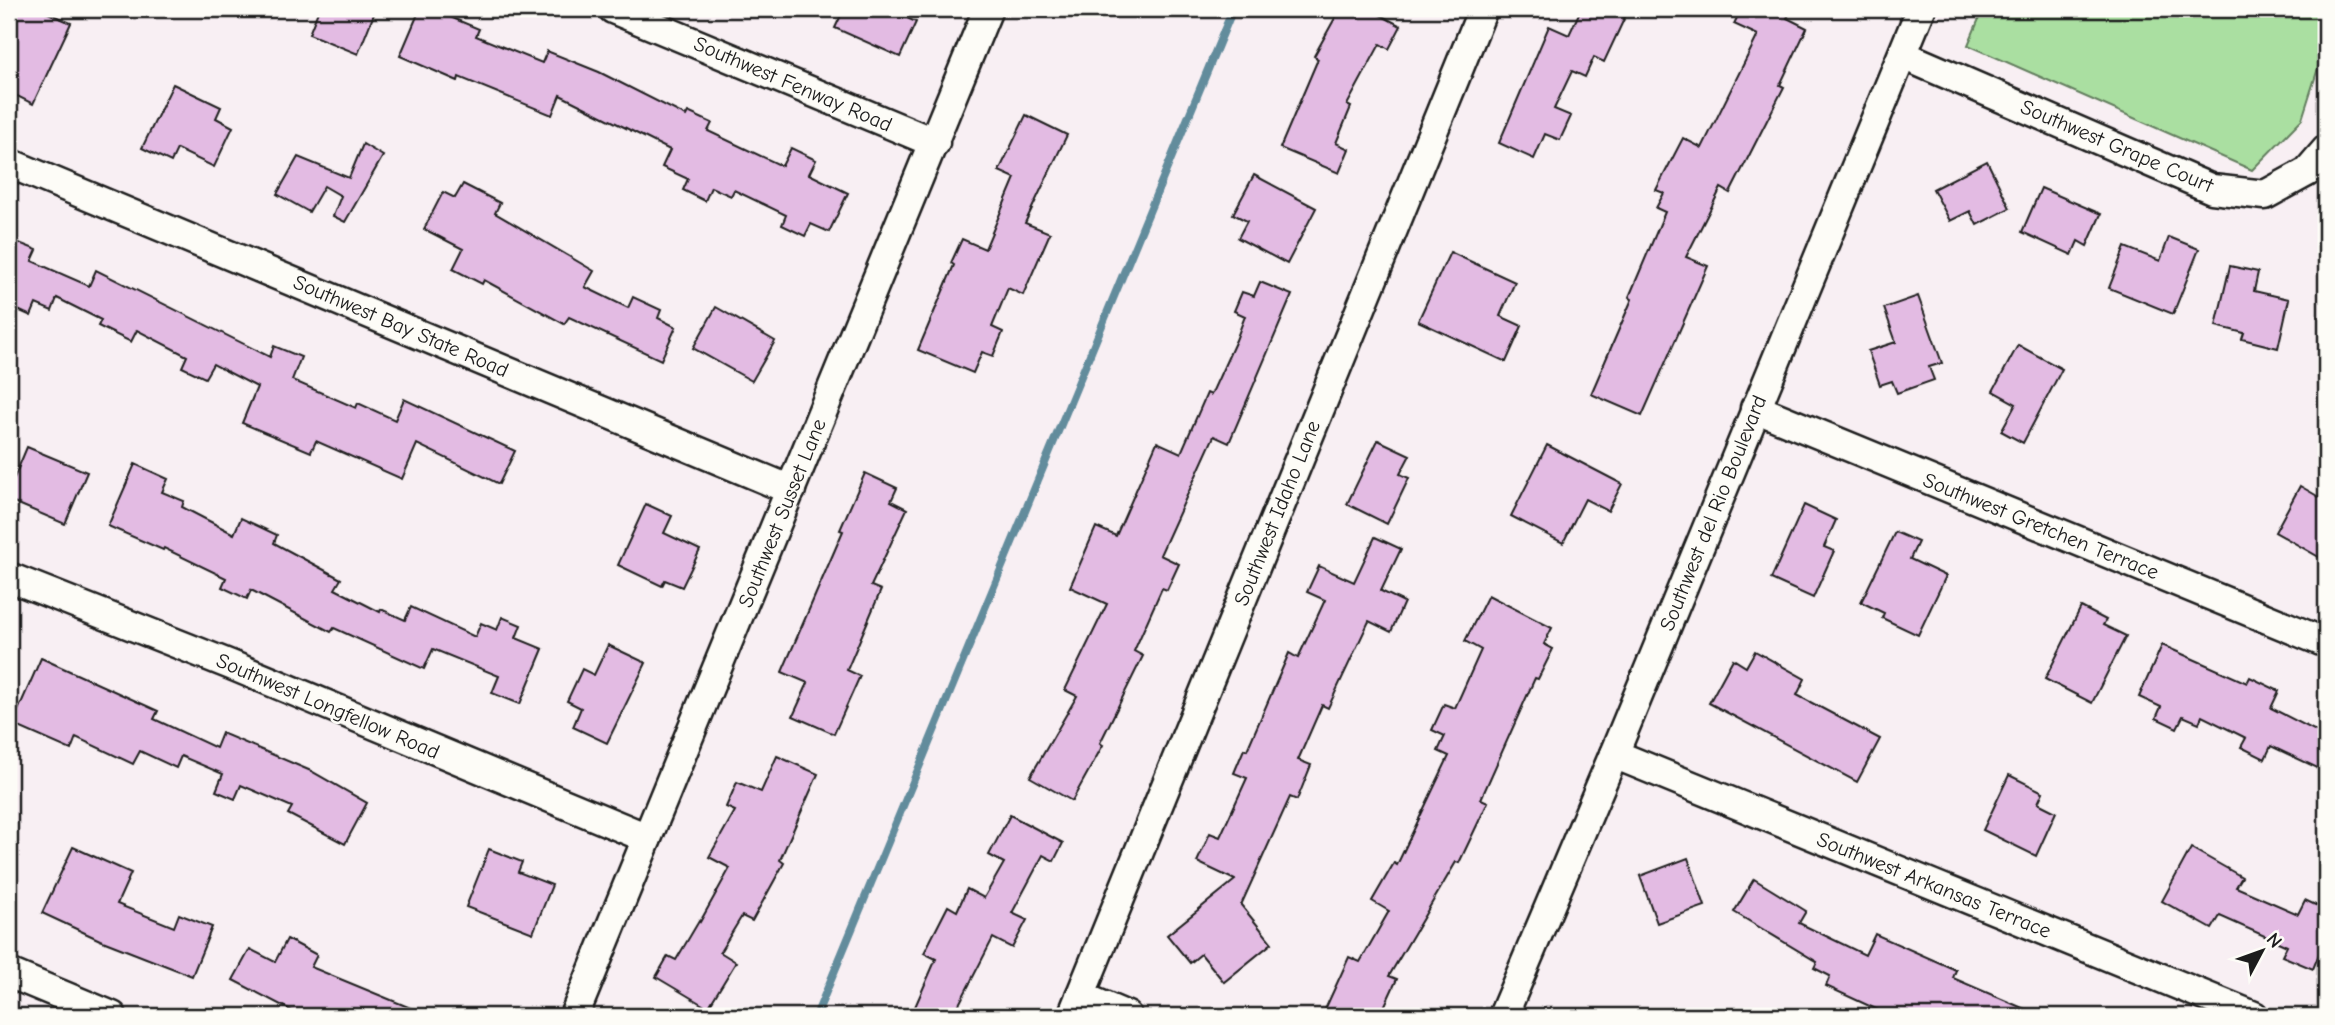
<svg xmlns="http://www.w3.org/2000/svg" width="2335" height="1025" font-family="'Comic Neue',sans-serif">
	<style>
		.green { fill: #aadfa1; stroke: #637e5e; stroke-width: 2 }
		.lines { fill: none; stroke-linecap: round; stroke-linejoin: round }
		.stream { stroke: #628c9c; stroke-width: 8 }
		.building { fill: #e3bbe3; stroke: #1c1c1c; stroke-width: 2 }
		.minor-casing { stroke: #1c1c1c; stroke-width: 33 }
		.minor { stroke: #fdfcf7; stroke-width: 28 }
		.labels { text-anchor: middle; stroke-width: 5; stroke-linejoin: round; paint-order: stroke }
		.street-label { font-size: 21px; fill: #1c1c1c; stroke: #fdfcf7 }
	</style>
	<rect width="100%" height="100%" fill="#f8eff3"/>
	<filter id="ink" filterUnits="userSpaceOnUse"><feTurbulence type="fractalNoise" baseFrequency=".0143" numOctaves="2"/><feDisplacementMap in="SourceGraphic" scale="14" xChannelSelector="R" yChannelSelector="G"/><feConvolveMatrix kernelMatrix="1 2 1 2 8 2 1 2 1" color-interpolation-filters="sRGB"/></filter>
	<g filter="url(#ink)">
		<!-- green -->
		<path class="green" d="M 1983,9 L 2326,9 L 2326,43 L 2302,119 L 2252,170 L 1968,45 Z"/>
		<g class="lines">
			<!-- stream -->
			<path class="stream" d="M 816,1016 L 1233,9"/>
		</g>
		<!-- building -->
		<g class="building">
			<path d="M 9,9 L 39,9 L 71,23 L 33,104 L 9,92 Z"/>
			<path d="M 319,9 L 376,9 L 358,54 L 309,34 Z"/>
			<path d="M 420,9 L 431,9 L 479,29 L 476,36 L 542,63 L 547,51 L 599,72 L 686,116 L 688,112 L 712,123 L 708,131 L 782,166 L 791,148 L 816,160 L 809,174 L 848,193 L 829,232 L 811,224 L 805,236 L 782,225 L 786,215 L 734,190 L 731,196 L 711,187 L 705,201 L 683,190 L 688,179 L 662,167 L 670,150 L 560,95 L 552,115 L 459,77 L 458,81 L 400,56 Z"/>
			<path d="M 844,9 L 903,9 L 900,15 L 916,22 L 900,57 L 835,28 Z"/>
			<path d="M 1340,9 L 1369,9 L 1401,26 L 1389,49 L 1380,44 L 1347,105 L 1351,107 L 1336,143 L 1349,149 L 1339,173 L 1280,148 L 1318,59 L 1314,56 Z"/>
			<path d="M 1581,9 L 1606,9 L 1625,17 L 1604,62 L 1594,57 L 1585,77 L 1572,71 L 1554,109 L 1571,116 L 1560,140 L 1545,134 L 1534,159 L 1499,143 L 1549,26 L 1569,35 Z"/>
			<path d="M 1741,9 L 1792,9 L 1787,18 L 1807,28 L 1780,85 L 1784,87 L 1730,193 L 1721,188 L 1686,257 L 1708,266 L 1642,416 L 1591,394 L 1632,299 L 1629,297 L 1665,212 L 1656,208 L 1664,193 L 1656,190 L 1683,138 L 1702,148 L 1758,35 L 1734,24 Z"/>
			<path d="M 173,84 L 221,107 L 216,118 L 233,127 L 214,167 L 177,149 L 171,162 L 142,148 Z"/>
			<path d="M 1026,115 L 1067,135 L 1025,223 L 1050,233 L 1023,295 L 1008,288 L 992,327 L 1003,332 L 993,356 L 982,352 L 973,373 L 918,350 L 954,265 L 951,263 L 962,239 L 985,249 L 1015,178 L 999,171 Z"/>
			<path d="M 363,144 L 383,156 L 345,222 L 333,216 L 341,196 L 324,186 L 309,212 L 277,194 L 298,157 L 349,178 Z"/>
			<path d="M 1987,161 L 2010,208 L 1977,225 L 1970,211 L 1950,221 L 1933,189 Z"/>
			<path d="M 1254,175 L 1316,208 L 1287,264 L 1238,238 L 1247,221 L 1233,214 Z"/>
			<path d="M 463,184 L 500,203 L 495,213 L 594,271 L 585,287 L 628,308 L 633,297 L 661,310 L 658,318 L 676,327 L 661,360 L 569,317 L 564,324 L 484,280 L 482,284 L 453,269 L 463,249 L 424,229 L 443,192 L 455,198 Z"/>
			<path d="M 2041,188 L 2101,214 L 2087,246 L 2078,241 L 2072,255 L 2022,232 Z"/>
			<path d="M 2169,237 L 2199,249 L 2173,314 L 2109,288 L 2125,247 L 2160,261 Z"/>
			<path d="M 9,239 L 37,250 L 32,261 L 89,286 L 96,270 L 270,357 L 274,346 L 301,357 L 292,380 L 356,408 L 358,403 L 395,420 L 404,399 L 515,451 L 499,484 L 417,444 L 402,479 L 316,441 L 311,452 L 242,423 L 257,387 L 213,364 L 205,378 L 182,367 L 187,356 L 137,330 L 131,342 L 98,326 L 101,320 L 57,298 L 52,311 L 36,304 L 31,316 L 9,306 Z"/>
			<path d="M 1450,252 L 1515,282 L 1500,316 L 1522,326 L 1506,362 L 1418,321 Z"/>
			<path d="M 2230,266 L 2258,272 L 2254,291 L 2289,299 L 2278,348 L 2242,339 L 2244,333 L 2216,326 Z"/>
			<path d="M 1260,282 L 1292,295 L 1229,443 L 1214,436 L 1160,555 L 1179,564 L 1167,590 L 1162,588 L 1134,651 L 1143,656 L 1100,743 L 1103,745 L 1072,801 L 1030,777 L 1077,696 L 1065,690 L 1107,604 L 1070,587 L 1096,527 L 1116,536 L 1157,442 L 1181,453 L 1207,393 L 1211,395 L 1236,340 L 1245,316 L 1234,311 L 1242,292 L 1254,296 Z"/>
			<path d="M 1918,296 L 1942,363 L 1929,367 L 1934,380 L 1897,393 L 1892,381 L 1880,385 L 1868,351 L 1896,342 L 1884,308 Z"/>
			<path d="M 716,307 L 775,341 L 752,381 L 693,348 Z"/>
			<path d="M 2018,345 L 2062,369 L 2023,443 L 2001,431 L 2016,404 L 1993,391 Z"/>
			<path d="M 1378,440 L 1410,455 L 1400,474 L 1409,478 L 1387,524 L 1347,504 Z"/>
			<path d="M 1547,445 L 1622,484 L 1608,511 L 1585,499 L 1563,543 L 1511,516 Z"/>
			<path d="M 27,447 L 87,472 L 65,524 L 9,500 L 9,490 Z"/>
			<path d="M 135,464 L 168,479 L 162,492 L 184,501 L 182,507 L 234,534 L 241,518 L 277,535 L 274,543 L 341,579 L 335,589 L 380,612 L 381,609 L 405,620 L 411,607 L 475,637 L 481,623 L 497,630 L 502,617 L 521,625 L 516,638 L 543,649 L 520,704 L 492,693 L 499,676 L 433,649 L 424,669 L 334,628 L 331,632 L 251,590 L 247,599 L 222,587 L 226,578 L 164,548 L 163,550 L 108,526 Z"/>
			<path d="M 865,473 L 897,488 L 891,501 L 907,509 L 871,586 L 881,590 L 847,670 L 860,676 L 834,734 L 793,716 L 808,683 L 782,672 L 843,531 L 840,530 Z"/>
			<path d="M 2300,486 L 2326,501 L 2326,561 L 2275,532 Z"/>
			<path d="M 646,504 L 672,516 L 664,533 L 700,550 L 682,587 L 665,580 L 662,586 L 618,565 Z"/>
			<path d="M 1804,505 L 1836,520 L 1824,547 L 1834,551 L 1813,598 L 1771,579 Z"/>
			<path d="M 1895,532 L 1918,542 L 1910,559 L 1946,576 L 1918,635 L 1882,618 L 1884,613 L 1861,602 Z"/>
			<path d="M 1375,537 L 1401,549 L 1381,591 L 1404,602 L 1391,632 L 1369,621 L 1328,708 L 1322,705 L 1298,760 L 1311,765 L 1297,800 L 1290,797 L 1241,905 L 1272,943 L 1224,982 L 1201,954 L 1190,963 L 1167,935 L 1235,880 L 1197,862 L 1210,833 L 1220,837 L 1247,778 L 1234,773 L 1244,749 L 1247,750 L 1289,653 L 1298,658 L 1325,600 L 1307,592 L 1319,566 L 1354,582 Z"/>
			<path d="M 1488,595 L 1552,628 L 1544,644 L 1553,649 L 1538,679 L 1535,678 L 1481,799 L 1488,802 L 1459,863 L 1456,862 L 1389,976 L 1397,979 L 1380,1016 L 1322,1016 L 1349,957 L 1360,962 L 1389,911 L 1372,901 L 1394,863 L 1397,865 L 1449,756 L 1438,751 L 1445,736 L 1432,730 L 1444,704 L 1455,708 L 1481,650 L 1465,641 Z"/>
			<path d="M 2081,607 L 2106,620 L 2103,625 L 2126,636 L 2092,703 L 2045,679 Z"/>
			<path d="M 608,645 L 646,663 L 607,743 L 573,727 L 581,708 L 567,701 L 582,669 L 594,675 Z"/>
			<path d="M 2162,645 L 2247,683 L 2250,677 L 2279,691 L 2271,708 L 2326,736 L 2326,772 L 2271,746 L 2265,759 L 2241,747 L 2246,738 L 2202,716 L 2199,723 L 2183,716 L 2177,728 L 2156,718 L 2161,707 L 2139,697 Z"/>
			<path d="M 1755,651 L 1805,679 L 1797,695 L 1880,739 L 1857,782 L 1709,703 L 1733,659 L 1746,667 Z"/>
			<path d="M 41,658 L 158,711 L 154,719 L 216,748 L 222,733 L 311,771 L 367,803 L 345,844 L 288,814 L 292,807 L 241,785 L 235,799 L 216,791 L 223,774 L 181,756 L 176,768 L 140,751 L 133,764 L 76,737 L 71,750 L 12,724 Z"/>
			<path d="M 777,756 L 818,774 L 780,860 L 784,863 L 752,921 L 742,916 L 720,952 L 736,962 L 708,1008 L 656,977 L 668,956 L 676,960 L 699,921 L 700,922 L 730,868 L 709,857 L 735,811 L 726,807 L 737,782 L 761,792 Z"/>
			<path d="M 2009,775 L 2043,792 L 2038,803 L 2056,812 L 2036,856 L 1983,830 Z"/>
			<path d="M 1010,815 L 1063,843 L 1054,861 L 1043,855 L 1012,913 L 1027,920 L 1012,948 L 993,938 L 953,1016 L 911,1016 L 936,959 L 924,953 L 948,906 L 957,911 L 967,889 L 984,898 L 1004,863 L 989,855 Z"/>
			<path d="M 73,847 L 131,873 L 117,904 L 174,927 L 179,914 L 212,927 L 192,976 L 100,940 L 42,913 Z"/>
			<path d="M 2191,848 L 2242,877 L 2236,887 L 2298,914 L 2305,900 L 2326,910 L 2326,937 L 2313,969 L 2282,956 L 2287,946 L 2220,916 L 2212,929 L 2162,901 Z"/>
			<path d="M 489,849 L 522,862 L 518,872 L 552,885 L 533,933 L 466,907 Z"/>
			<path d="M 1688,858 L 1705,906 L 1657,923 L 1640,876 Z"/>
			<path d="M 1754,879 L 1806,911 L 1799,923 L 1865,955 L 1875,934 L 1956,970 L 1953,978 L 2041,1016 L 1891,1016 L 1826,986 L 1830,976 L 1814,968 L 1817,962 L 1734,912 Z"/>
			<path d="M 287,939 L 317,955 L 311,967 L 430,1016 L 302,1016 L 233,980 L 250,949 L 275,962 Z"/>
		</g>
		<g class="lines">
			<defs>
				<g id="minor">
					<path d="M 613,9 L 935,143"/>
					<path d="M 1903,55 L 2212,189 L 2265,195 L 2307,172 L 2326,150"/>
					<path d="M 9,163 L 791,490"/>
					<path d="M 1755,408 L 2326,643"/>
					<path d="M 9,577 L 231,665 L 647,838"/>
					<path d="M 1614,754 L 2254,1016"/>
					<path d="M 9,973 L 112,1016"/>
					<path d="M 1080,996 L 1127,1016"/>
					<path d="M 574,1016 L 988,9"/>
					<path d="M 1072,1016 L 1483,9"/>
					<path d="M 1503,1016 L 1614,754 L 1921,9"/>
				</g>
			</defs>
			<!-- minor casing -->
			<use href="#minor" class="minor-casing"/>
			<!-- minor -->
			<use href="#minor" class="minor"/>
		</g>
	</g>
	<g class="labels">
		<!-- street labels -->
		<g class="street-label">
			<text transform="translate(793 84) rotate(23)" y="7">Southwest Fenway Road</text>
			<text transform="translate(2117 146) rotate(23)" y="7">Southwest Grape Court</text>
			<text transform="translate(401 326) rotate(23)" y="7">Southwest Bay State Road</text>
			<text transform="translate(782 513) rotate(-68)" y="7">Southwest Susset Lane</text>
			<text transform="translate(1277 513) rotate(-68)" y="7">Southwest Idaho Lane</text>
			<text transform="translate(1713 513) rotate(-68)" y="7">Southwest del Rio Boulevard</text>
			<text transform="translate(2041 526) rotate(22)" y="7">Southwest Gretchen Terrace</text>
			<text transform="translate(328 706) rotate(23)" y="7">Southwest Longfellow Road</text>
			<text transform="translate(1934 885) rotate(22)" y="7">Southwest Arkansas Terrace</text>
		</g>
	</g>
	<!-- margin -->
	<rect width="2335" height="1025" fill="none" stroke="#fdfcf7" stroke-width="35"/>
	<rect x="18" y="18" width="2300" height="990" fill="none" stroke="#1c1c1c" stroke-width="2.5" filter="url(#ink)"/>
	<!-- north arrow -->
	<g transform="translate(2262 951) rotate(49)" stroke="#fdfcf7" stroke-width="5" paint-order="stroke">
	<path d="M0-5L12 26L0 18L-12 26Z" fill="#1c1c1c"/>
	<text y="-10" font-size="19" font-weight="bold" text-anchor="middle" fill="#1c1c1c">N</text>
	</g>
</svg>
